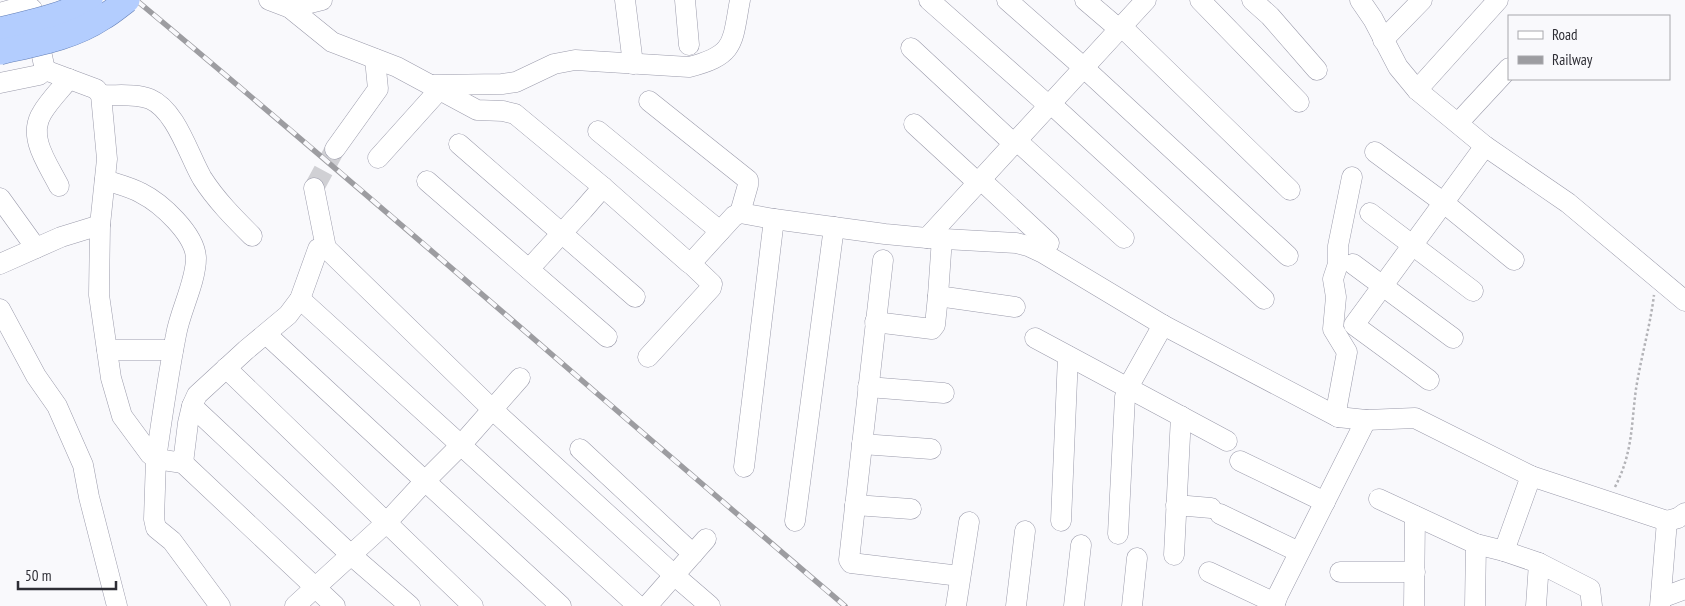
<svg xmlns="http://www.w3.org/2000/svg" width="1685" height="606" font-family="'PT Sans Narrow',sans-serif">
	<style>
		.lines { fill: none; stroke-linecap: round; stroke-linejoin: round }
		.minor-tunnel { stroke: #d0d0d4; stroke-width: 20; stroke-dasharray: 20 10; stroke-linecap: butt }
		.minor-casing { stroke: #9b9bab; stroke-width: 21 }
		.path { stroke: #b3b3b7; stroke-width: 2.5; stroke-dasharray: 2.5 2.5; stroke-linecap: butt }
		.minor { stroke: #fff; stroke-width: 20 }
		.rail-casing { stroke: #9d9da1; stroke-width: 5.5 }
		.rail { stroke: #f9f9fc; stroke-width: 4; stroke-dasharray: 11; stroke-linecap: butt }
		.major-bridge-casing { stroke: #637fb7; stroke-width: 26; stroke-linecap: butt }
		.major-bridge { stroke: #b3cdfe; stroke-width: 25 }
	</style>
	<rect width="100%" height="100%" fill="#f9f9fc"/>
	<g class="lines">
		<!-- minor-tunnel -->
		<path class="minor-tunnel" d="M 314,188 L 335,149"/>
		<defs>
			<g id="minor">
				<path d="M 269,0 L 290,8 L 332,42 L 397,67 L 477,110 L 503,111 L 515,114 L 603,187 L 689,263 L 692,262 L 734,216 L 740,213 L 774,219 L 885,234 L 927,238 L 1016,243 L 1028,246 L 1043,253 L 1163,325 L 1338,417 L 1366,420 L 1415,418 L 1531,476 L 1667,521 L 1678,518 L 1685,513"/>
				<path d="M 625,0 L 633,64"/>
				<path d="M 685,0 L 689,45"/>
				<path d="M 929,0 L 1048,105"/>
				<path d="M 1007,0 L 1083,67 L 1288,256"/>
				<path d="M 1085,0 L 1119,29"/>
				<path d="M 1200,0 L 1299,102"/>
				<path d="M 1252,0 L 1270,16 L 1317,70"/>
				<path d="M 1360,0 L 1373,19 L 1398,67 L 1417,90 L 1485,146 L 1568,203 L 1685,301"/>
				<path d="M 290,8 L 322,0"/>
				<path d="M 0,13 L 24,6 L 28,6 L 32,9 L 45,70"/>
				<path d="M 1121,26 L 1290,190"/>
				<path d="M 1383,40 L 1422,0"/>
				<path d="M 911,48 L 1013,143"/>
				<path d="M 45,70 L 96,89 L 101,95 L 107,159 L 100,225 L 99,295 L 111,378 L 122,416 L 150,454 L 156,459 L 154,519 L 156,528 L 172,541 L 220,606"/>
				<path d="M 0,83 L 39,75 L 45,70"/>
				<path d="M 433,85 L 502,84 L 516,82 L 554,64 L 575,60 L 689,67 C 736,55 732,43 740,0"/>
				<path d="M 1417,90 L 1498,0"/>
				<path d="M 101,95 C 116,96 135,93 150,99 C 176,110 189,156 202,178 C 216,200 234,218 252,236"/>
				<path d="M 649,101 L 748,180 L 748,185 L 740,213"/>
				<path d="M 1050,103 L 1264,299"/>
				<path d="M 1458,123 L 1509,68"/>
				<path d="M 914,124 L 977,182"/>
				<path d="M 598,131 L 720,231"/>
				<path d="M 1016,140 L 1124,238"/>
				<path d="M 459,144 L 635,297"/>
				<path d="M 335,149 L 378,89 L 375,59"/>
				<path d="M 1375,152 L 1444,203 L 1514,260"/>
				<path d="M 378,158 L 440,89"/>
				<path d="M 980,179 L 1049,243"/>
				<path d="M 105,180 C 117,184 130,187 141,193 C 161,203 195,234 196,258 C 196,282 180,311 176,335 C 168,376 162,417 156,459 L 183,463 L 188,423 L 192,406 L 197,395 L 246,350 L 288,315 L 300,299 L 318,249 L 326,248"/>
				<path d="M 427,181 L 607,337"/>
				<path d="M 59,186 C 48,164 27,137 42,113 C 49,101 60,90 69,79"/>
				<path d="M 314,188 L 326,248 L 493,410 L 674,575 L 710,606"/>
				<path d="M 0,198 L 36,248"/>
				<path d="M 1370,213 L 1473,291"/>
				<path d="M 927,238 L 1146,0"/>
				<path d="M 942,238 L 938,296 L 1015,307"/>
				<path d="M 883,260 L 849,560 L 851,563 L 960,576"/>
				<path d="M 0,264 L 61,237 L 100,225"/>
				<path d="M 1353,264 L 1453,338"/>
				<path d="M 529,269 L 583,210 L 603,187"/>
				<path d="M 300,299 L 638,606"/>
				<path d="M 0,309 L 36,376 L 57,406 L 83,465 L 89,497 L 117,606"/>
				<path d="M 875,322 L 932,329 L 935,325 L 938,296"/>
				<path d="M 266,334 L 425,481 L 461,445 L 520,378"/>
				<path d="M 1035,338 L 1227,441"/>
				<path d="M 107,350 L 173,350"/>
				<path d="M 648,357 L 711,288 L 712,284 L 690,263"/>
				<path d="M 226,368 L 473,606"/>
				<path d="M 1429,380 L 1354,325 L 1485,146"/>
				<path d="M 868,387 L 944,393"/>
				<path d="M 192,406 L 351,555 L 410,606"/>
				<path d="M 1338,417 L 1337,406 L 1347,352 L 1333,329 L 1336,297 L 1333,279 L 1338,264 L 1338,246 L 1352,177"/>
				<path d="M 862,444 L 931,449"/>
				<path d="M 580,449 L 693,554"/>
				<path d="M 1240,461 L 1325,502"/>
				<path d="M 183,463 L 335,606"/>
				<path d="M 744,467 L 774,219"/>
				<path d="M 1379,499 L 1476,544 L 1504,551 L 1539,563 L 1590,589 L 1592,606"/>
				<path d="M 855,505 L 911,509"/>
				<path d="M 1176,505 L 1211,508"/>
				<path d="M 1220,514 L 1299,552"/>
				<path d="M 795,521 L 834,227"/>
				<path d="M 1061,521 L 1068,356"/>
				<path d="M 1118,534 L 1125,397 L 1131,382 L 1163,325"/>
				<path d="M 1504,551 L 1531,476"/>
				<path d="M 1174,555 L 1181,416"/>
				<path d="M 1209,572 L 1275,603"/>
				<path d="M 1340,572 L 1415,572"/>
				<path d="M 1661,598 L 1685,589"/>
				<path d="M 295,606 L 387,522 L 425,481 L 561,606"/>
				<path d="M 647,606 L 706,539"/>
				<path d="M 956,606 L 969,522"/>
				<path d="M 1016,606 L 1025,531"/>
				<path d="M 1074,606 L 1081,545"/>
				<path d="M 1132,606 L 1137,558"/>
				<path d="M 1274,606 L 1278,595 L 1366,420"/>
				<path d="M 1414,606 L 1415,516"/>
				<path d="M 1475,606 L 1476,544"/>
				<path d="M 1536,606 L 1539,563"/>
				<path d="M 1660,606 L 1667,521"/>
			</g>
		</defs>
		<!-- minor casing -->
		<use href="#minor" class="minor-casing"/>
		<!-- path -->
		<path class="path" d="M 1615,487 C 1633,452 1631,426 1636,389 C 1641,357 1650,327 1654,295"/>
		<!-- minor -->
		<use href="#minor" class="minor"/>
		<defs>
			<path id="rail" d="M 136,0 C 375,199 608,405 845,606"/>
		</defs>
		<!-- rail casing -->
		<use href="#rail" class="rail-casing"/>
		<!-- rail -->
		<use href="#rail" class="rail"/>
		<defs>
			<g id="major-bridge">
				<path d="M 0,30 C 31,22 62,17 90,0"/>
				<path d="M 0,52 C 34,44 72,38 102,18 C 111,13 119,6 127,0"/>
			</g>
		</defs>
		<!-- major-bridge casing -->
		<use href="#major-bridge" class="major-bridge-casing"/>
		<!-- major-bridge -->
		<use href="#major-bridge" class="major-bridge"/>
	</g>
	<!-- legend -->
	<rect x="1508" y="15" width="162" height="65" fill="#f9f9fc" stroke="#a8a8ac"/>
	<rect x="1518" y="31" width="25" height="8" fill="#ffffff" stroke="#a8a8ac"/>
	<text x="1552" y="40" font-size="15" fill="#2e2e35">Road</text>
	<rect x="1518" y="56" width="25" height="8" fill="#9d9da1" stroke="#a8a8ac"/>
	<text x="1552" y="65" font-size="15" fill="#2e2e35">Railway</text>
	<!-- scale -->
	<path d="M18 581v8h98v-8" fill="none" stroke="#2e2e35" stroke-width="2.5"/>
	<text x="25" y="581" font-size="15" fill="#2e2e35" stroke="#f9f9fc" stroke-width="4" paint-order="stroke">50 m</text>
</svg>
